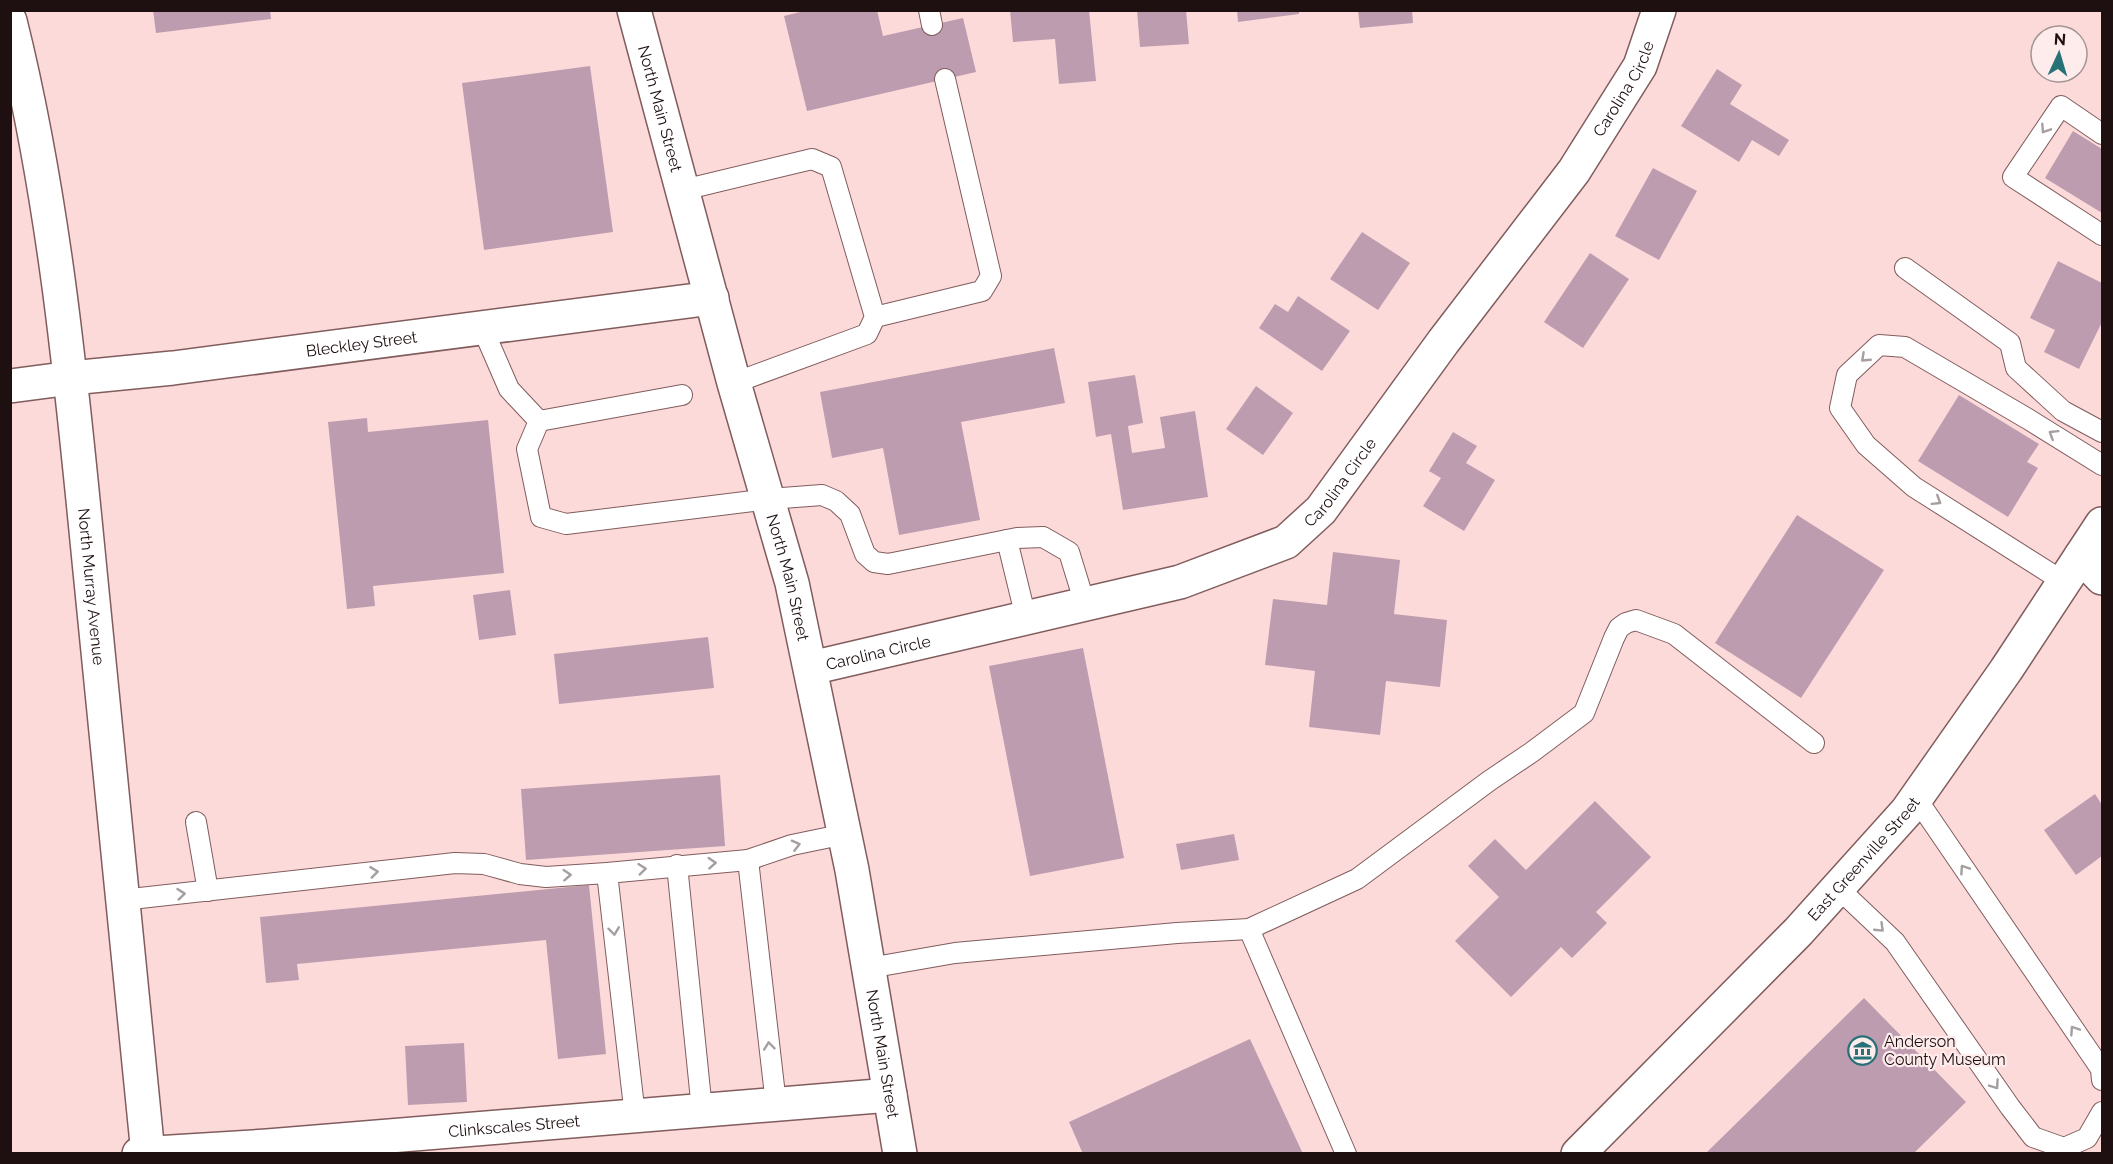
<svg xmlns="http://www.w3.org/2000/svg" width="2113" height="1164" font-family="Raleway,sans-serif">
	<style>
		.building { fill: #be9cb0 }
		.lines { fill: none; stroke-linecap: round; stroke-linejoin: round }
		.service-casing { stroke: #815c5d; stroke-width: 22 }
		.minor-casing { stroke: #815c5d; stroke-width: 36 }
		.tertiary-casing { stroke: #815c5d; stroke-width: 36 }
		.primary-casing { stroke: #815c5d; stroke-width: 36 }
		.service { stroke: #fff; stroke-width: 20 }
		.minor { stroke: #fff; stroke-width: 33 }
		.tertiary { stroke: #fff; stroke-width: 33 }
		.primary { stroke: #fff; stroke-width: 33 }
		.oneway { stroke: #a59f9f }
		.labels { text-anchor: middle; stroke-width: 4.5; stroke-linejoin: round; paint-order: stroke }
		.street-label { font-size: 16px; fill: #1e0f10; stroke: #feecec }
		.poi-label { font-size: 16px; fill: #1e0f10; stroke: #feecec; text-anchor: start }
	</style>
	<rect width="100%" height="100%" fill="#fddada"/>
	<!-- building -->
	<g class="building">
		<path d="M 153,10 L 270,10 L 271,19 L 156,33 Z"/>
		<path d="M 808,10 L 877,10 L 883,36 L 963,18 L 976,72 L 807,111 L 784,16 Z"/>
		<path d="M 1010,10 L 1089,10 L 1096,81 L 1059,84 L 1055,39 L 1013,42 Z"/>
		<path d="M 1137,10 L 1186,10 L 1189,44 L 1140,47 Z"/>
		<path d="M 1237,10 L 1299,10 L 1299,14 L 1238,22 Z"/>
		<path d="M 1358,10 L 1412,10 L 1413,23 L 1360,28 Z"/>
		<path d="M 590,66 L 613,232 L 484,250 L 462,83 Z"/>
		<path d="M 1717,69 L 1742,85 L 1730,104 L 1789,140 L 1779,156 L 1752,140 L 1739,162 L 1681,126 Z"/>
		<path d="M 2073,131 L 2102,149 L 2102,213 L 2045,178 Z"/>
		<path d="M 1653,168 L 1697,191 L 1659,260 L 1615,236 Z"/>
		<path d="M 1362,232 L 1410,263 L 1378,310 L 1330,279 Z"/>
		<path d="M 1590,253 L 1629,279 L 1583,348 L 1544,322 Z"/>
		<path d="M 2058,261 L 2102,283 L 2102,322 L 2079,369 L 2044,352 L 2055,330 L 2030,318 Z"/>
		<path d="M 1298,296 L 1350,331 L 1322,371 L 1259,328 L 1275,304 L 1288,312 Z"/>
		<path d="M 1054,348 L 1065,403 L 961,422 L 980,520 L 899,535 L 883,448 L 832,458 L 820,392 Z"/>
		<path d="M 1135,375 L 1143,423 L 1128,426 L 1132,453 L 1165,448 L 1160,417 L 1195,411 L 1208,497 L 1123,510 L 1111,434 L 1096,437 L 1088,382 Z"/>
		<path d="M 1256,386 L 1293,413 L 1263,455 L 1226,429 Z"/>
		<path d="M 1959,395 L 2039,444 L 2027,462 L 2038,468 L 2008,517 L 1918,461 Z"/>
		<path d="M 367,418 L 368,432 L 488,420 L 504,573 L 373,586 L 375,606 L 347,609 L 328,422 Z"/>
		<path d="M 1453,432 L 1477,446 L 1466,463 L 1495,480 L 1464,531 L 1423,506 L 1441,478 L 1429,471 Z"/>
		<path d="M 1797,515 L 1884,570 L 1801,698 L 1715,643 Z"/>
		<path d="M 1333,552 L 1400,560 L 1394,614 L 1447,620 L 1440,687 L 1386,681 L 1380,735 L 1309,727 L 1315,671 L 1265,665 L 1273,599 L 1327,605 Z"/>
		<path d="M 510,590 L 516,635 L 479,640 L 473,595 Z"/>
		<path d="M 708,637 L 714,688 L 559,704 L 554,654 Z"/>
		<path d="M 1083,648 L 1124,858 L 1030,876 L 989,666 Z"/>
		<path d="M 720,775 L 725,846 L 526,860 L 521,789 Z"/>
		<path d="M 2095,794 L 2102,805 L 2102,856 L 2076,875 L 2044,830 Z"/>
		<path d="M 1595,801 L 1651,857 L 1596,912 L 1607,923 L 1572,958 L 1561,947 L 1511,997 L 1455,941 L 1499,897 L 1468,866 L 1495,839 L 1526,870 Z"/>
		<path d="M 1234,834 L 1239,860 L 1181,870 L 1176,844 Z"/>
		<path d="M 589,885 L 606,1054 L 558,1059 L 546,940 L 297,964 L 299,980 L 266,983 L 260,917 Z"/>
		<path d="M 1864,998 L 1966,1102 L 1913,1154 L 1705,1154 Z"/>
		<path d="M 1250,1039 L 1303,1154 L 1083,1154 L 1069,1122 Z"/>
		<path d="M 464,1043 L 467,1102 L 408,1105 L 405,1046 Z"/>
	</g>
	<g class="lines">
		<defs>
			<g id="service">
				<path d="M 929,10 L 932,25"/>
				<path d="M 2102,134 L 2061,106 L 2013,177 L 2102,235"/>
				<path d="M 683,190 L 812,159 L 831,167 L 875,317 L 867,334 L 734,383"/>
				<path d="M 1905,268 L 2010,343 L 2016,368 L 2063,411 L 2102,432"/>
				<path d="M 875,317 L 982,291 L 991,276 L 945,79"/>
				<path d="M 482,327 L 509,389 L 539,421 L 682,395"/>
				<path d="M 539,421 L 527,449 L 541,517 L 566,524 L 769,499 L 822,495 L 836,501 L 850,514 L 865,554 L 874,562 L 888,564 L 1017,538 L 1043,537 L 1069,552 L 1085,604"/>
				<path d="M 1007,540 L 1026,618"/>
				<path d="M 2064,582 L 1914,487 L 1866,445 L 1840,408 L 1847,375 L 1879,345 L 1905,347 L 2028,419 L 2102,465"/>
				<path d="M 1916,798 L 2101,1069 L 2102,1080"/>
				<path d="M 196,822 L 208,891"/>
				<path d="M 748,860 L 776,1104"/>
				<path d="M 677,865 L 702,1110"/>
				<path d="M 607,873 L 635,1116"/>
				<path d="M 1838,888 L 1895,942 L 2010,1107 L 2033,1137 L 2064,1148 L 2087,1138 L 2102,1112"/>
				<path d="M 122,900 L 455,863 L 484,864 L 520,874 L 546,877 L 607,873 L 748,860 L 792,845 L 845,834"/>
				<path d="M 1249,929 L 1346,1154"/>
				<path d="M 869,968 L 955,953 L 1177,933 L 1249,929 L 1357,879 L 1489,781 L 1532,752 L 1584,713 L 1614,638 L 1619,628 L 1626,623 L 1636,620 L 1674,634 L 1814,743"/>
			</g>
			<g id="minor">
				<path d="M 2081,556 L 2102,578"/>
				<path id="s1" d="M 811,668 L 1180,582 L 1286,542 L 1321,510 L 1443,342 L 1574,171 L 1640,66 L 1659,10"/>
				<path id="s2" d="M 139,1154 L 267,1146 L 890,1095"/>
			</g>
			<g id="tertiary">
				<path id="s3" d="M 10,386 L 71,378 L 173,368 L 712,298"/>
			</g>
			<g id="primary">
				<path id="s4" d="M 634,10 L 734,383 L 792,583 L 852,870 L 900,1154"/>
				<path id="s5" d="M 10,21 C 55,202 72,387 90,571 C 109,765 129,959 148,1154"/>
				<path id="s6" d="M 1578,1154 L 1798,932 L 1907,811 L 2006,670 L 2102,524"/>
			</g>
		</defs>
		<!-- service casing -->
		<use href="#service" class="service-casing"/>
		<!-- minor casing -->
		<use href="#minor" class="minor-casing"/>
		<!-- tertiary casing -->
		<use href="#tertiary" class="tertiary-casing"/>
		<!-- primary casing -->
		<use href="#primary" class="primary-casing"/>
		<!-- service -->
		<use href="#service" class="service"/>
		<!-- minor -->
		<use href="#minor" class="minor"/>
		<!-- tertiary -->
		<use href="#tertiary" class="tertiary"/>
		<!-- primary -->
		<use href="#primary" class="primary"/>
	</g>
	<!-- one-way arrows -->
	<defs><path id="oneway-chevron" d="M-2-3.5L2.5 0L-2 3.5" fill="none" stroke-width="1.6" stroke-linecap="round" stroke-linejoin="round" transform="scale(1.5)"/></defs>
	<g class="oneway">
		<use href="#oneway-chevron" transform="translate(2045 129) rotate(123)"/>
		<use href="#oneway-chevron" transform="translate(1865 358) rotate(137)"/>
		<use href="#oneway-chevron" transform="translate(2053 434) rotate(-148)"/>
		<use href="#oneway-chevron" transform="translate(1937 501) rotate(32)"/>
		<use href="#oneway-chevron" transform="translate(796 845) rotate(-14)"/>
		<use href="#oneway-chevron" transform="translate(712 863) rotate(-4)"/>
		<use href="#oneway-chevron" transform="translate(642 869) rotate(-6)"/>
		<use href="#oneway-chevron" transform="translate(1964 869) rotate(-124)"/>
		<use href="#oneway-chevron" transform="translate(374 872) rotate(-7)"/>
		<use href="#oneway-chevron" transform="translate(567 875) rotate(-4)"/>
		<use href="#oneway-chevron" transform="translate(181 894) rotate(-6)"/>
		<use href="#oneway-chevron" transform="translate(1880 928) rotate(44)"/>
		<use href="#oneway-chevron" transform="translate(614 931) rotate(83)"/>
		<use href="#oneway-chevron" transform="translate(2074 1030) rotate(-124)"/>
		<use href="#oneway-chevron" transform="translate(769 1046) rotate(-96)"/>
		<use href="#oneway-chevron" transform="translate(1995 1085) rotate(55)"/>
	</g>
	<!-- icons -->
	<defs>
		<symbol id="museum-ring" viewBox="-11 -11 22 22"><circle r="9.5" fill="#feecec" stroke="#277277" stroke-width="1.5"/><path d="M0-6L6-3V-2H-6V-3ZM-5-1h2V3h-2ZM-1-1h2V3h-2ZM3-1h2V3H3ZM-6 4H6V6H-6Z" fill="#277277"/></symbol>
	</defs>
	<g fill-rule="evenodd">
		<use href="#museum-ring" x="1846" y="1034" width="33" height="33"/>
	</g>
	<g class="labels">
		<!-- street labels -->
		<g class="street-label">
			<text dy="6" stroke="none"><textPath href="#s1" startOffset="1059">Carolina Circle</textPath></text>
			<text dy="6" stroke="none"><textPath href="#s4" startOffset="102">North Main Street</textPath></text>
			<text dy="6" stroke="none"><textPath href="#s3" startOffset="354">Bleckley Street</textPath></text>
			<text dy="6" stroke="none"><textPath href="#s1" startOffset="573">Carolina Circle</textPath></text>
			<text dy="6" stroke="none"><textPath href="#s4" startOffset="588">North Main Street</textPath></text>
			<text dy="6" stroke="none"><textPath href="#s5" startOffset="572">North Murray Avenue</textPath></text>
			<text dy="6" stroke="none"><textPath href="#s1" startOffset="69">Carolina Circle</textPath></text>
			<text dy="6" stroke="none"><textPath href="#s6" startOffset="411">East Greenville Street</textPath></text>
			<text dy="6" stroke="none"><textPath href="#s4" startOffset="1074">North Main Street</textPath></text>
			<text dy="6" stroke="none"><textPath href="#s2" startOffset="376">Clinkscales Street</textPath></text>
		</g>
		<!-- poi labels -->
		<g class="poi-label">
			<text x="1884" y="1047">Anderson<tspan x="1884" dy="18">County Museum</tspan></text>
		</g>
	</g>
	<!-- border -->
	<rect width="2113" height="1164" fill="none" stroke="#1e0f10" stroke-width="24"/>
	<!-- north arrow -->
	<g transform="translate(2059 54) rotate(4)"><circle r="28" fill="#feecec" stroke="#a49494" stroke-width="1.5"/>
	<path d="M0-4.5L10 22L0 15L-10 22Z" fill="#277277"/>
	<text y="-9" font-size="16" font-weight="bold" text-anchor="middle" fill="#1e0f10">N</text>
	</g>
</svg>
